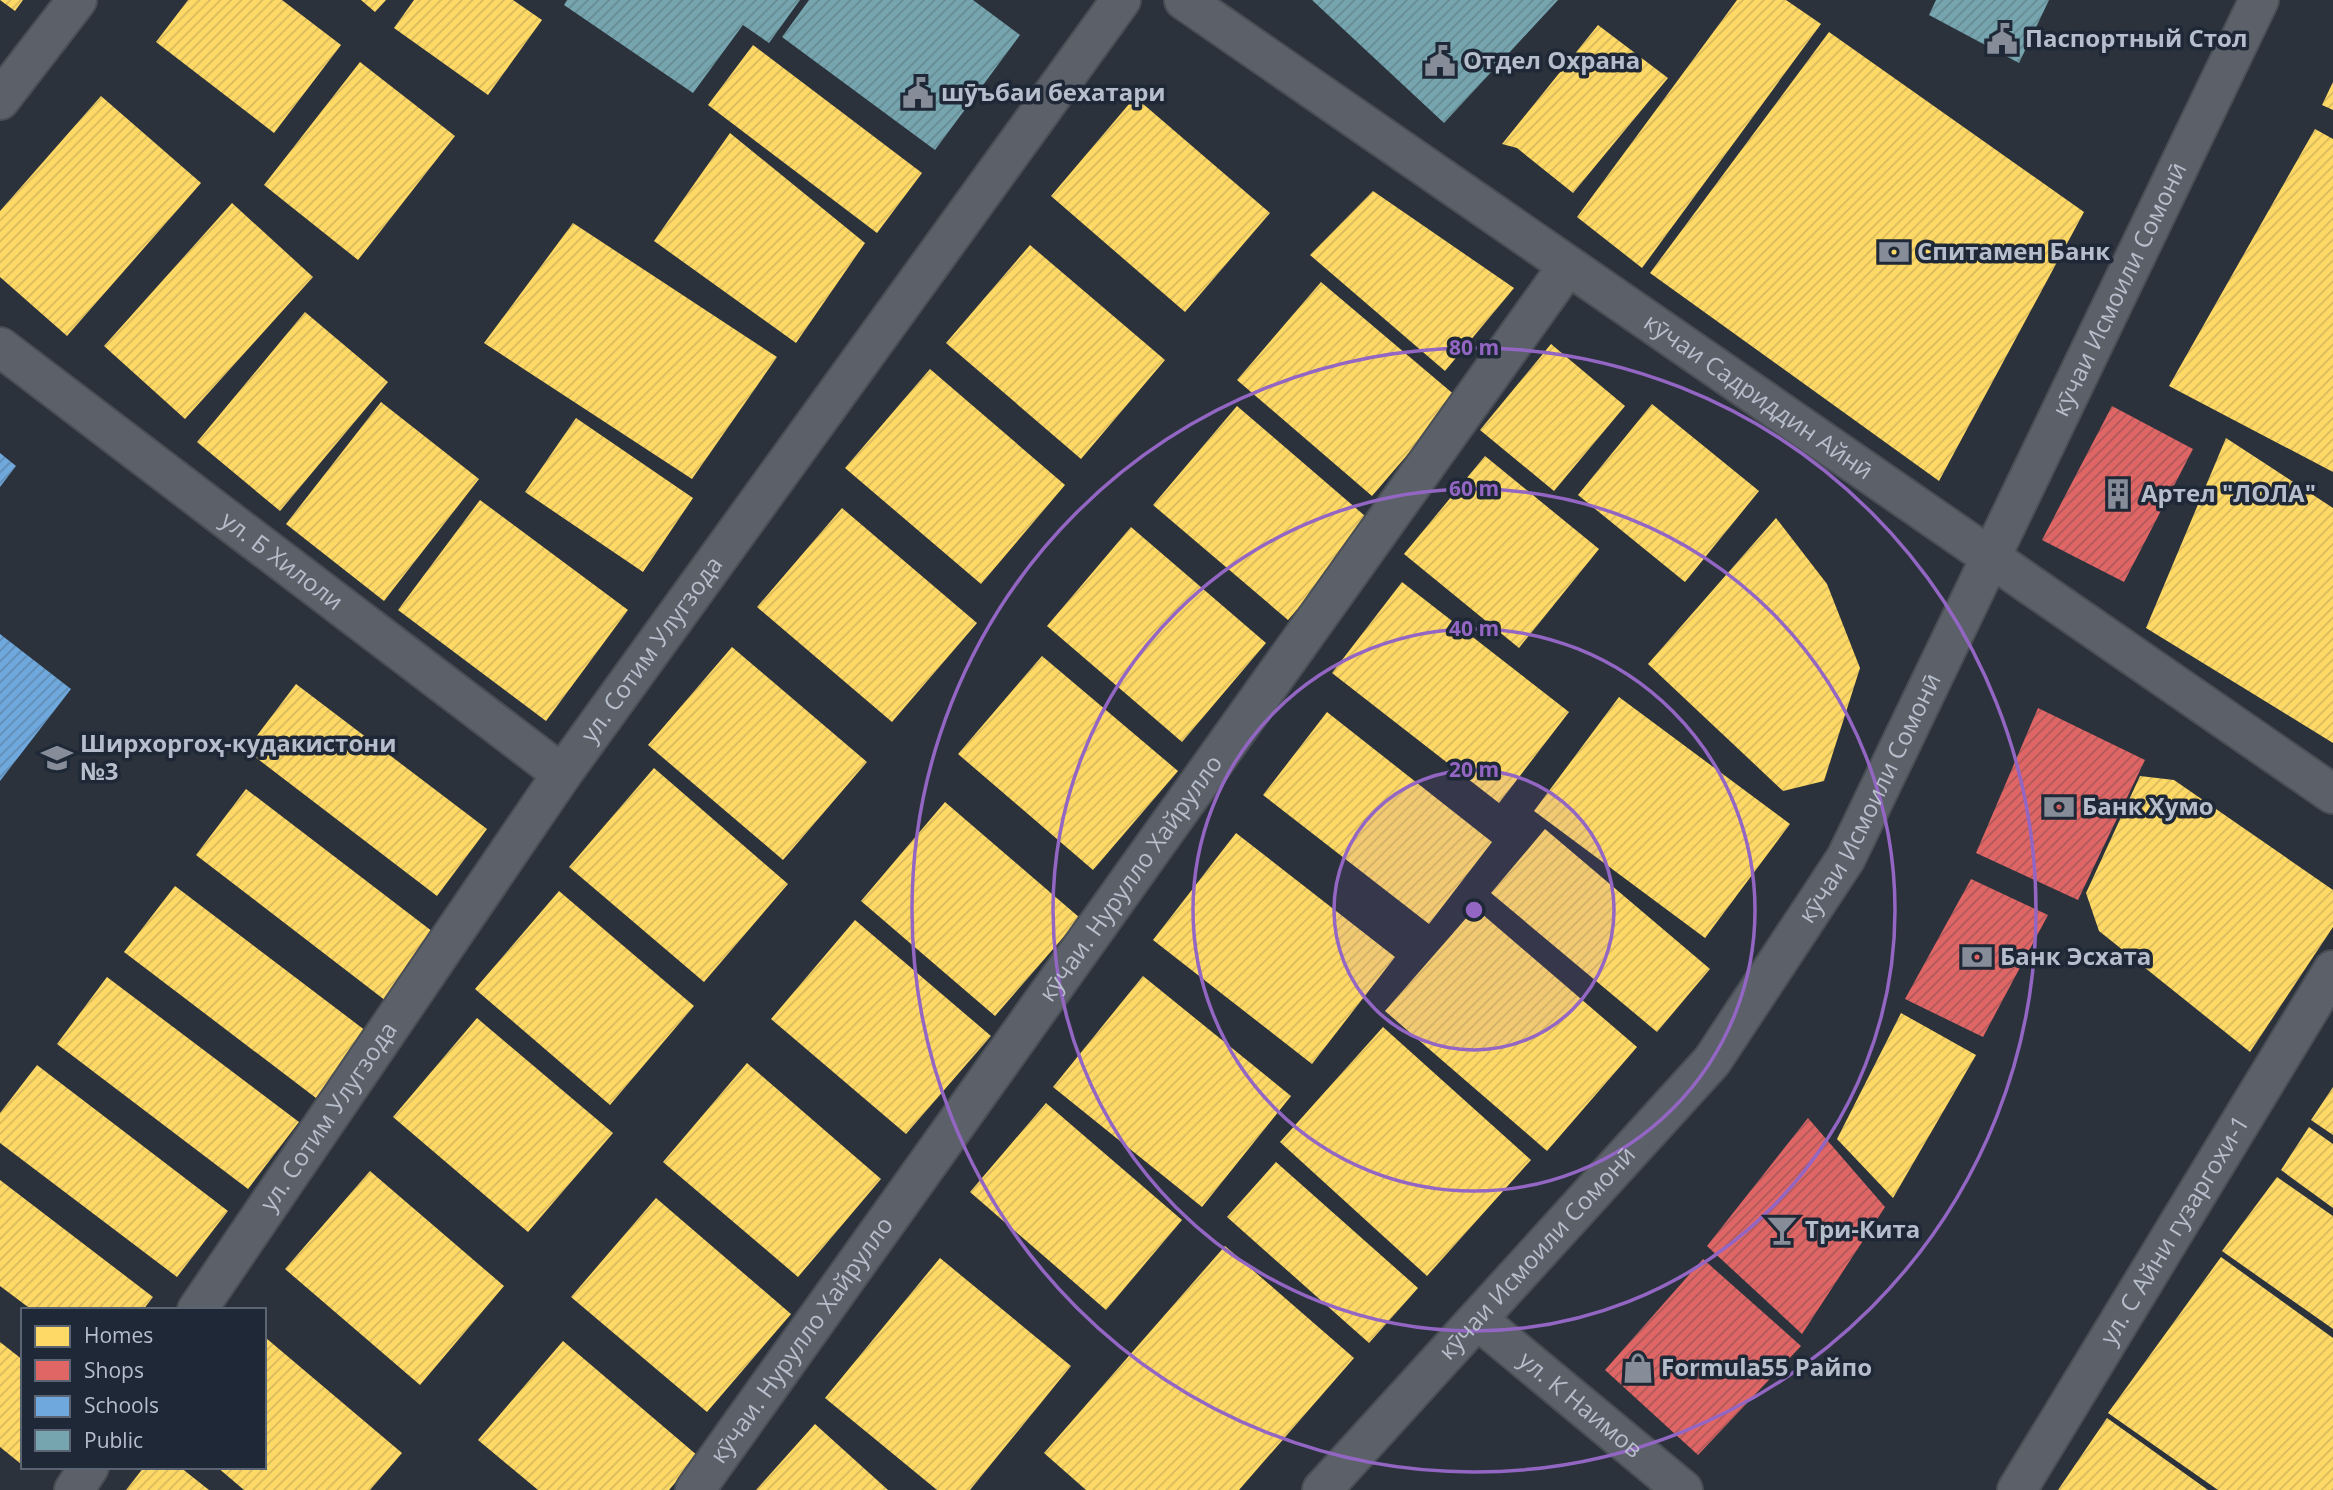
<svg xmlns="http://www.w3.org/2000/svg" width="2333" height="1490" font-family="'Open Sans',sans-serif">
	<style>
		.homes { fill: url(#homes-hatch) }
		.shops { fill: url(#shops-hatch) }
		.schools { fill: url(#schools-hatch) }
		.public { fill: url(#public-hatch) }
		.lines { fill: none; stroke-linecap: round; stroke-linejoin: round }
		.minor-casing { stroke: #4a4e55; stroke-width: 42 }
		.minor { stroke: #5c6169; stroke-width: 38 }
		.ring { fill: none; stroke: #9366c4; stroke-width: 3.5 }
		.labels { text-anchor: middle; stroke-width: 7; stroke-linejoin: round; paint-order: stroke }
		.poi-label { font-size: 24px; font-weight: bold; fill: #b7becb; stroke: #1e2836; text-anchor: start }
		.street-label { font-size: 24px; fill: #b7becb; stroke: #1e2836 }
		.centre { fill: #9366c4; stroke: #1e2836; stroke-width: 3.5 }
		.ring-label { font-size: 21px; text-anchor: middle; font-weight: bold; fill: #9366c4; stroke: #1e2836; stroke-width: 7; stroke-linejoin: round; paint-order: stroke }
	</style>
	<defs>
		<pattern id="homes-hatch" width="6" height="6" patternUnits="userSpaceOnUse" patternTransform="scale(1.75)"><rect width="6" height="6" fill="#ffd966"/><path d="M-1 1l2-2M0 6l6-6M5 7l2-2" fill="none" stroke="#d7b95e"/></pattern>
		<pattern id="shops-hatch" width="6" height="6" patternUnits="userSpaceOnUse" patternTransform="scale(1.75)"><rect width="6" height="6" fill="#e06666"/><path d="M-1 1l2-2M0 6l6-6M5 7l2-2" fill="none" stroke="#ad585a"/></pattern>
		<pattern id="schools-hatch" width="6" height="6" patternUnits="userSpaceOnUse" patternTransform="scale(1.75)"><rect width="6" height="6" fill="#6fa8dc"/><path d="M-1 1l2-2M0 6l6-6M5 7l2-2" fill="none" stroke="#618cb4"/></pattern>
		<pattern id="public-hatch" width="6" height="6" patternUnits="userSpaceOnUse" patternTransform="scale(1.75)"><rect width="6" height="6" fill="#76a5af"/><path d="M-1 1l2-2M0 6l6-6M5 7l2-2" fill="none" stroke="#668a92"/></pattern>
	</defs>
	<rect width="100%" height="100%" fill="#2b323b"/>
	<!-- homes -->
	<g class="homes">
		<path d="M 0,0 L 23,0 L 15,11 Z"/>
		<path d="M 188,0 L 282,0 L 341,45 L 274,133 L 156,42 Z"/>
		<path d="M 361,0 L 386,0 L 375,12 Z"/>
		<path d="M 414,0 L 513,0 L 542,20 L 488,95 L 394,28 Z"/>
		<path d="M 1737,0 L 1786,0 L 1821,24 L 1642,268 L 1577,217 Z"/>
		<path d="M 1598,25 L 1668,78 L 1573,193 L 1517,148 L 1502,144 Z"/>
		<path d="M 1829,32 L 2084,212 L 1939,481 L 1650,273 Z"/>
		<path d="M 753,45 L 922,173 L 877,233 L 708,105 Z"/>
		<path d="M 360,62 L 455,136 L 358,260 L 264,185 Z"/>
		<path d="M 2333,82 L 2333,110 L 2322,105 Z"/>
		<path d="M 101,96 L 201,183 L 67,336 L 0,277 L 0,211 Z"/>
		<path d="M 1135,97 L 1270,213 L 1185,312 L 1051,196 Z"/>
		<path d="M 2315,129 L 2333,139 L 2333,472 L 2169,386 Z"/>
		<path d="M 730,133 L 865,243 L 796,343 L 654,241 Z"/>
		<path d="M 1373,191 L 1514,288 L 1445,371 L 1310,255 Z"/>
		<path d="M 232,203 L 313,277 L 185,419 L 104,346 Z"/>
		<path d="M 573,223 L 777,357 L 692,479 L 484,343 Z"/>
		<path d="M 1030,245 L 1165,360 L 1081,459 L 946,343 Z"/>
		<path d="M 1321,282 L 1457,397 L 1372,496 L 1237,380 Z"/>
		<path d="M 305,312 L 388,382 L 280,511 L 197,442 Z"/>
		<path d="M 1551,344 L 1625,406 L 1554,491 L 1480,430 Z"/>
		<path d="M 930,369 L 1065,485 L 981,584 L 845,468 Z"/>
		<path d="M 381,402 L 479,479 L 384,601 L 286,524 Z"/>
		<path d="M 1652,404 L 1759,491 L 1685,582 L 1578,495 Z"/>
		<path d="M 1237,406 L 1372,522 L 1288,620 L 1153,505 Z"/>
		<path d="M 576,418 L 693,498 L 643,572 L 525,492 Z"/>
		<path d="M 2226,438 L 2333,508 L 2333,743 L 2146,628 Z"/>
		<path d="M 1485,456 L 1599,549 L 1519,648 L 1404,554 Z"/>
		<path d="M 480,500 L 628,610 L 546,721 L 398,610 Z"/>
		<path d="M 842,508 L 977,623 L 892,722 L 757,607 Z"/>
		<path d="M 1776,518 L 1827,584 L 1860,668 L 1824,781 L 1783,791 L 1648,664 Z"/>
		<path d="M 1131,527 L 1266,643 L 1182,742 L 1047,626 Z"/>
		<path d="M 1402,582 L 1569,712 L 1499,803 L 1332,673 Z"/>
		<path d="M 732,647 L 867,762 L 783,860 L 648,745 Z"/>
		<path d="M 1042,656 L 1178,771 L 1093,870 L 958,754 Z"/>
		<path d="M 296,684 L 487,829 L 437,896 L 246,750 Z"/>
		<path d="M 1619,697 L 1790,824 L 1705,938 L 1534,811 Z"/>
		<path d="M 1327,712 L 1492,842 L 1429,924 L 1263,795 Z"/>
		<path d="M 654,768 L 788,884 L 704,982 L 569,867 Z"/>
		<path d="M 2140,776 L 2174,780 L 2333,890 L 2333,927 L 2250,1052 L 2099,931 L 2086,893 Z"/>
		<path d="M 246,789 L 437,935 L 386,1001 L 196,855 Z"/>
		<path d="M 945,802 L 1080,918 L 995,1016 L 861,901 Z"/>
		<path d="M 1545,829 L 1710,969 L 1657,1032 L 1491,893 Z"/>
		<path d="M 1236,833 L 1395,957 L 1312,1064 L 1153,940 Z"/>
		<path d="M 175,886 L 366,1031 L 316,1098 L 124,952 Z"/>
		<path d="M 559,891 L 694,1006 L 610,1105 L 475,989 Z"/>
		<path d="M 1475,908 L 1637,1047 L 1547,1151 L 1385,1011 Z"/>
		<path d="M 855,920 L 991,1036 L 906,1134 L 771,1019 Z"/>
		<path d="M 1143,976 L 1291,1096 L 1202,1207 L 1053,1087 Z"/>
		<path d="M 107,977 L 299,1122 L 248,1189 L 57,1044 Z"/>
		<path d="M 1901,1013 L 1976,1055 L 1893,1198 L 1837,1139 Z"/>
		<path d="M 477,1018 L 613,1133 L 528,1232 L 393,1117 Z"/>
		<path d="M 1383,1027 L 1531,1160 L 1427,1276 L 1280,1142 Z"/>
		<path d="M 747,1063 L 881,1179 L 798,1277 L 663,1162 Z"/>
		<path d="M 37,1065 L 228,1211 L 177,1277 L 0,1143 L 0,1113 Z"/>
		<path d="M 2333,1087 L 2333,1135 L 2311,1120 Z"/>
		<path d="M 1046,1103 L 1182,1220 L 1106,1310 L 970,1192 Z"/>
		<path d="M 2309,1127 L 2333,1144 L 2333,1208 L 2281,1170 Z"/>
		<path d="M 1276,1162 L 1418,1288 L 1369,1343 L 1227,1217 Z"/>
		<path d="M 370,1171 L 504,1286 L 420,1385 L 285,1269 Z"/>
		<path d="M 2277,1177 L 2333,1216 L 2333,1329 L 2222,1251 Z"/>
		<path d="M 0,1180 L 153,1297 L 143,1310 L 32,1310 L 0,1286 Z"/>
		<path d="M 656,1198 L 791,1314 L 707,1412 L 571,1297 Z"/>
		<path d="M 1225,1246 L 1354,1358 L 1239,1490 L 1086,1490 L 1044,1453 Z"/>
		<path d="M 2221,1257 L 2333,1338 L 2333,1490 L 2218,1490 L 2108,1413 Z"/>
		<path d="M 940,1258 L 1071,1366 L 970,1490 L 937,1490 L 825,1398 Z"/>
		<path d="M 266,1338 L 402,1453 L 370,1490 L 244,1490 L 217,1467 L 264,1467 L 264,1341 Z"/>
		<path d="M 563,1341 L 698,1456 L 669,1490 L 538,1490 L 478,1440 Z"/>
		<path d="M 0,1342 L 23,1360 L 21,1464 L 0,1447 Z"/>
		<path d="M 2107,1418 L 2208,1490 L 2058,1490 Z"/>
		<path d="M 815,1424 L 888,1490 L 756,1490 Z"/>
		<path d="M 144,1467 L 180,1467 L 209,1490 L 126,1490 Z"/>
	</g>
	<!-- shops -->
	<g class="shops">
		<path d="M 2112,406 L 2193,449 L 2124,582 L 2042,540 Z"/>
		<path d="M 2038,708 L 2145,760 L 2078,900 L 1976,853 Z"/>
		<path d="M 1971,879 L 2048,915 L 1983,1037 L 1905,999 Z"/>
		<path d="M 1808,1118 L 1885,1207 L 1802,1334 L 1707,1246 Z"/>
		<path d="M 1703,1259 L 1801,1346 L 1698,1455 L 1605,1370 Z"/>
	</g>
	<!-- schools -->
	<g class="schools">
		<path d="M 0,453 L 16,466 L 0,487 Z"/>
		<path d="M 0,634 L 71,689 L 0,781 Z"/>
	</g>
	<!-- public -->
	<g class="public">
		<path d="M 567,0 L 800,0 L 769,43 L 743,25 L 693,93 L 564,5 Z"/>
		<path d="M 809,0 L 973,0 L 1020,35 L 935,150 L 782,37 Z"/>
		<path d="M 1312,0 L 1558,0 L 1444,123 Z"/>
		<path d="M 1936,0 L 2049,0 L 2019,63 L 1929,15 Z"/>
	</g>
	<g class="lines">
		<defs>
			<g id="minor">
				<path id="s1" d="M 1184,0 L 2333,794"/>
				<path d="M 0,100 L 77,0"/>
				<path id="s2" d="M 0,347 L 562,774"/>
				<path id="s3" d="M 197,1310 L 562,774 L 1121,0"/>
				<path id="s4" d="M 1478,1320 L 1683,1490"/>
				<path d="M 74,1490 L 89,1467"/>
				<path id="s5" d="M 695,1490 L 1567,267"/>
				<path id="s6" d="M 1322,1490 L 1712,1061 L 1846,858 L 2259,0"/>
				<path id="s7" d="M 2017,1490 L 2333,970"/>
			</g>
		</defs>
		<!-- minor casing -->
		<use href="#minor" class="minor-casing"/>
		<!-- minor -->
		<use href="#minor" class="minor"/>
	</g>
	<!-- distance rings -->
	<circle cx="1474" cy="910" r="140" fill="#9366c4" fill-opacity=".12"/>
	<g class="ring">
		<circle cx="1474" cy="910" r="140"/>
		<circle cx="1474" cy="910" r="281"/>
		<circle cx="1474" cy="910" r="421"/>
		<circle cx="1474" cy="910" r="562"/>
	</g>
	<!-- icons -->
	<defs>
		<symbol id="civic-bare" viewBox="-9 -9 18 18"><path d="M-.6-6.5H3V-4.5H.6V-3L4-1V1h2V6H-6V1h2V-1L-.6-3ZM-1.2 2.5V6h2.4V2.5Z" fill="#868d99" stroke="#1e2836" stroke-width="2.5" paint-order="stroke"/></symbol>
		<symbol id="bank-bare" viewBox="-9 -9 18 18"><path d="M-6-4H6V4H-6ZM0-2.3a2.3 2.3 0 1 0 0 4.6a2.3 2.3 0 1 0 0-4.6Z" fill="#868d99" stroke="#1e2836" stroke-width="2.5" paint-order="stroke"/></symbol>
		<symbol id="building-bare" viewBox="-9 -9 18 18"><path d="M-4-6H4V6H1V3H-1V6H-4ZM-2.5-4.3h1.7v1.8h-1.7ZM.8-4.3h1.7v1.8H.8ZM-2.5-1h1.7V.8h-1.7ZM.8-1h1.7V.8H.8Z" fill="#868d99" stroke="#1e2836" stroke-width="2.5" paint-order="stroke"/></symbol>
		<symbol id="school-bare" viewBox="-9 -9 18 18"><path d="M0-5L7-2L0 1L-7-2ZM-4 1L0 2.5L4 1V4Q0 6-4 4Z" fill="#868d99" stroke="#1e2836" stroke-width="2.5" paint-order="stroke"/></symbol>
		<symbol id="bar-bare" viewBox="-9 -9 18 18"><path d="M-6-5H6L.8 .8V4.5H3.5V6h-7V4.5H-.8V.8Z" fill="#868d99" stroke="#1e2836" stroke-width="2.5" paint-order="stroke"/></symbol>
		<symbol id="shop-bare" viewBox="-9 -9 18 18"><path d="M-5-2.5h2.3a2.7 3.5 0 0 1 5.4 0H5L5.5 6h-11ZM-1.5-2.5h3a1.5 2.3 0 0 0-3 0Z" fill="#868d99" stroke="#1e2836" stroke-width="2.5" paint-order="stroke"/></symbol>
	</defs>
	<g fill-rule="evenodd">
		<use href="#civic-bare" x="1980" y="17" width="44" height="44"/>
		<use href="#civic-bare" x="1418" y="39" width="44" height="44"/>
		<use href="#civic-bare" x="896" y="71" width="44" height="44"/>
		<use href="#bank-bare" x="1872" y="230" width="44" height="44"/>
		<use href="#building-bare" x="2096" y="472" width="44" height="44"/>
		<use href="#school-bare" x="35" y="736" width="44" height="44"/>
		<use href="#bank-bare" x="2037" y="785" width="44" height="44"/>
		<use href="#bank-bare" x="1955" y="935" width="44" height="44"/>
		<use href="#bar-bare" x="1760" y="1208" width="44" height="44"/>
		<use href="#shop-bare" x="1616" y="1346" width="44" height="44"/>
	</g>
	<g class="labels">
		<!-- poi labels -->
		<g class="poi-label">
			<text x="2025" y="47">Паспортный Стол</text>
			<text x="1463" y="69">Отдел Охрана</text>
			<text x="941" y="101">шӯъбаи бехатари</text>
			<text x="1917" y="260">Спитамен Банк</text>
			<text x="2141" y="502">Артел "ЛОЛА"</text>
			<text x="80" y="752">Ширхоргоҳ-кудакистони<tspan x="80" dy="28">№3</tspan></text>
			<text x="2082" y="815">Банк Хумо</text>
			<text x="2000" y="965">Банк Эсхата</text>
			<text x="1805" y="1238">Три-Кита</text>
			<text x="1661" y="1376">Formula55 Райпо</text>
		</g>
		<!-- street labels -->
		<g class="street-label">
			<text dy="8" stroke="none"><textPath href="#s6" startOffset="1454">кӯчаи Исмоили Сомонӣ</textPath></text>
			<text dy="8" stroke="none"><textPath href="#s1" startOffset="698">кӯчаи Садриддин Айнӣ</textPath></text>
			<text dy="8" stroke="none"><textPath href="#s2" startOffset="354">ул. Б Хилоли</textPath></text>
			<text dy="8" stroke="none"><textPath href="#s3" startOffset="802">ул. Сотим Улугзода</textPath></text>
			<text dy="8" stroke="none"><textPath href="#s6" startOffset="887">кӯчаи Исмоили Сомонӣ</textPath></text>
			<text dy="8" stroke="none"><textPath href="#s5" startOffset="751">кӯчаи. Нурулло Хайрулло</textPath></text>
			<text dy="8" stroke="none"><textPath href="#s3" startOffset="234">ул. Сотим Улугзода</textPath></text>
			<text dy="8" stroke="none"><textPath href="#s7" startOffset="304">ул. С Айни гузаргохи-1</textPath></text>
			<text dy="8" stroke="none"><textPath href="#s6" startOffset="320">кӯчаи Исмоили Сомонӣ</textPath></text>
			<text dy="8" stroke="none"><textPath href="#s5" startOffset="184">кӯчаи. Нурулло Хайрулло</textPath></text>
			<text dy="8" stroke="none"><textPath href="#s4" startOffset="133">ул. К Наимов</textPath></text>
		</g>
	</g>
	<circle cx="1474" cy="910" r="10" class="centre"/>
	<g class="ring-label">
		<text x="1474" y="355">80 m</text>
		<text x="1474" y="496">60 m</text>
		<text x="1474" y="636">40 m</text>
		<text x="1474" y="777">20 m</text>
	</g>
	<!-- legend -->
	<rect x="21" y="1308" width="245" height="161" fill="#1e2836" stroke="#5b6472" stroke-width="2"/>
	<rect x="35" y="1326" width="35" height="21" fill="#ffd966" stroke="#5b6472" stroke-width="2"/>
	<text x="84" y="1343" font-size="21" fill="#b7becb">Homes</text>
	<rect x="35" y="1360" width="35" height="21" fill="#e06666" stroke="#5b6472" stroke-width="2"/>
	<text x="84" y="1378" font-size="21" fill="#b7becb">Shops</text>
	<rect x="35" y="1396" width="35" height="21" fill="#6fa8dc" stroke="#5b6472" stroke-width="2"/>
	<text x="84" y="1413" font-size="21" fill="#b7becb">Schools</text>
	<rect x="35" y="1430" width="35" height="21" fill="#76a5af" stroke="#5b6472" stroke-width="2"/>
	<text x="84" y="1448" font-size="21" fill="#b7becb">Public</text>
</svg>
